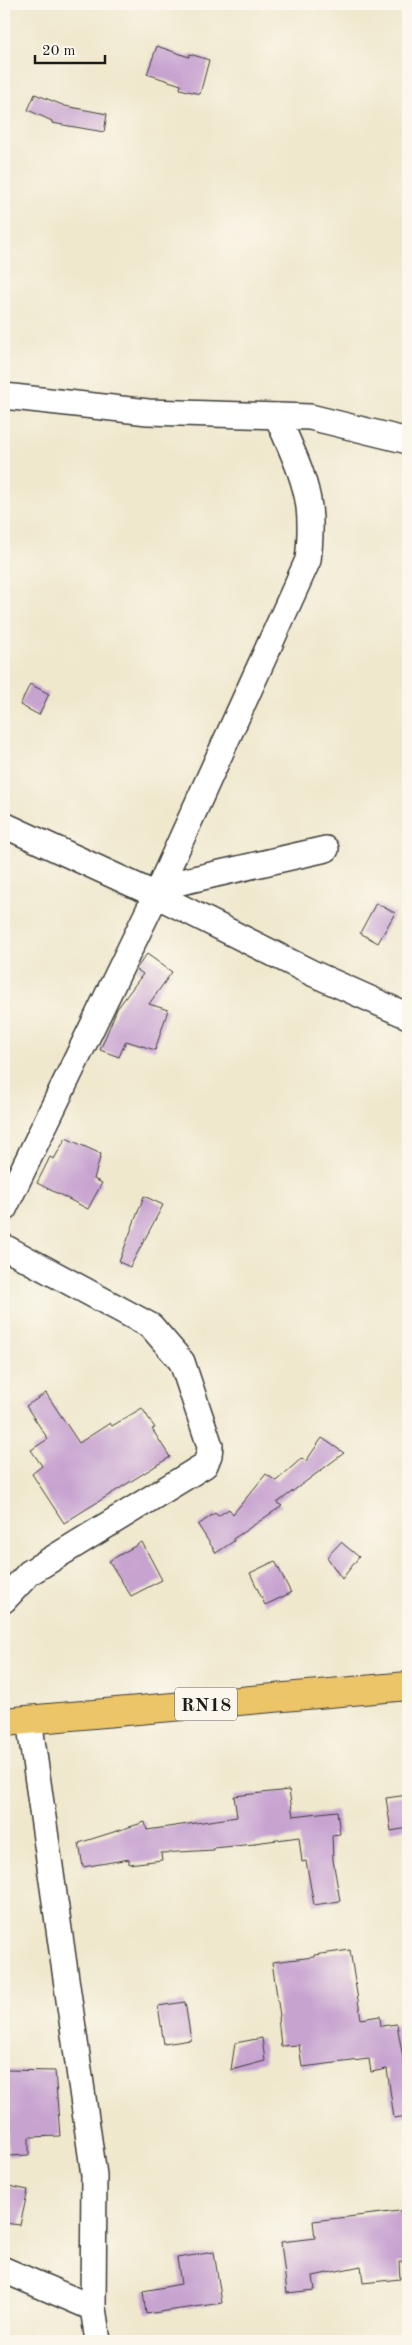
<svg xmlns="http://www.w3.org/2000/svg" width="412" height="2345" font-family="'Old Standard TT',serif">
	<style>
		.building { fill: #c7a3d0 }
		.lines { fill: none; stroke-linecap: round; stroke-linejoin: round }
		.street-casing { stroke: #3c3b37; stroke-width: 28 }
		.primary-casing { stroke: #3c3b37; stroke-width: 30 }
		.street { stroke: #fff; stroke-width: 25 }
		.primary { stroke: #ecc569; stroke-width: 28 }
		.labels { text-anchor: middle; stroke-width: 5; stroke-linejoin: round; paint-order: stroke }
		.shield { fill: #fbf7ec; stroke: #5f5e5a; stroke-width: 1 }
		.shield-label { font-size: 19px; font-weight: bold; fill: #1c1c1c }
	</style>
	<rect width="100%" height="100%" fill="#fbf7ec"/>
	<filter id="ink" filterUnits="userSpaceOnUse"><feTurbulence type="fractalNoise" baseFrequency=".02" numOctaves="2"/><feDisplacementMap in="SourceGraphic" scale="10" xChannelSelector="R" yChannelSelector="G"/><feConvolveMatrix kernelMatrix="1 2 1 2 8 2 1 2 1" color-interpolation-filters="sRGB"/></filter>
	<filter id="wash" filterUnits="userSpaceOnUse"><feTurbulence type="fractalNoise" baseFrequency=".0096" numOctaves="4" result="noise"/><feDisplacementMap in="SourceGraphic" scale="20" xChannelSelector="R" yChannelSelector="G"/><feGaussianBlur stdDeviation="1.12" result="paint"/><feColorMatrix in="noise" values="0 0 0 0 0 0 0 0 0 0 0 0 0 0 0 0 0 1.4 0 .05"/><feComposite in="paint" operator="in"/></filter>
	<g filter="url(#wash)">
		<rect width="100%" height="100%" fill="#efe8cd"/>
		<g id="blocks">
			<!-- building -->
			<g class="building">
				<path d="M 157,46 L 189,57 L 190,54 L 209,60 L 200,94 L 180,89 L 181,85 L 147,74 Z"/>
				<path d="M 35,94 L 65,106 L 107,114 L 104,132 L 52,123 L 52,121 L 28,110 Z"/>
				<path d="M 30,684 L 49,694 L 39,715 L 20,705 Z"/>
				<path d="M 376,903 L 395,913 L 378,943 L 360,933 Z"/>
				<path d="M 147,954 L 172,972 L 149,1004 L 168,1010 L 155,1050 L 126,1041 L 119,1057 L 100,1050 L 117,1009 L 143,974 L 136,969 Z"/>
				<path d="M 66,1138 L 101,1154 L 94,1179 L 102,1183 L 88,1209 L 37,1183 L 50,1157 L 54,1159 Z"/>
				<path d="M 144,1196 L 163,1205 L 130,1267 L 119,1262 Z"/>
				<path d="M 46,1393 L 79,1443 L 110,1423 L 112,1426 L 142,1408 L 155,1428 L 152,1429 L 170,1457 L 64,1523 L 32,1474 L 42,1466 L 31,1450 L 48,1439 L 26,1406 Z"/>
				<path d="M 322,1438 L 344,1453 L 277,1503 L 282,1506 L 233,1539 L 234,1541 L 216,1553 L 198,1525 L 215,1513 L 218,1516 L 229,1509 L 233,1514 L 266,1474 L 276,1481 L 302,1458 L 306,1461 Z"/>
				<path d="M 142,1542 L 162,1580 L 131,1596 L 109,1561 Z"/>
				<path d="M 341,1542 L 359,1557 L 342,1579 L 327,1557 Z"/>
				<path d="M 275,1561 L 291,1593 L 265,1605 L 250,1573 Z"/>
				<path d="M 289,1790 L 293,1816 L 337,1811 L 340,1834 L 332,1835 L 333,1860 L 340,1901 L 314,1905 L 306,1861 L 302,1862 L 299,1837 L 255,1843 L 255,1844 L 214,1848 L 214,1850 L 161,1853 L 162,1860 L 129,1864 L 129,1859 L 83,1867 L 79,1843 L 145,1822 L 147,1830 L 237,1817 L 234,1796 Z"/>
				<path d="M 408,1795 L 408,1828 L 391,1831 L 386,1798 Z"/>
				<path d="M 350,1950 L 361,2019 L 380,2016 L 381,2026 L 397,2024 L 404,2064 L 408,2116 L 394,2118 L 387,2069 L 371,2072 L 369,2059 L 302,2067 L 299,2045 L 281,2046 L 278,2017 L 280,2016 L 272,1962 L 314,1957 L 314,1955 Z"/>
				<path d="M 185,2002 L 191,2040 L 164,2044 L 158,2006 Z"/>
				<path d="M 262,2038 L 265,2061 L 231,2070 L 235,2043 Z"/>
				<path d="M 6,2070 L 55,2071 L 60,2136 L 29,2137 L 29,2155 L 8,2156 Z"/>
				<path d="M 4,2185 L 28,2190 L 20,2225 L 4,2223 Z"/>
				<path d="M 408,2210 L 408,2262 L 399,2262 L 400,2279 L 363,2283 L 361,2266 L 313,2276 L 315,2290 L 287,2293 L 281,2242 L 315,2238 L 313,2221 Z"/>
				<path d="M 214,2252 L 222,2303 L 146,2314 L 143,2291 L 181,2284 L 177,2258 Z"/>
			</g>
		</g>
	</g>
	<g filter="url(#ink)">
		<use href="#blocks" fill-opacity="0" stroke="#3c3b37" stroke-width="1"/>
		<g class="lines">
			<defs>
				<g id="street">
					<path d="M 4,396 L 148,412 L 310,417 L 408,441"/>
					<path d="M 4,825 L 156,895 L 312,973 L 408,1016"/>
					<path d="M 156,895 L 172,884 L 326,849"/>
					<path d="M 4,1209 L 156,895 L 308,560 C 310,543 311,524 309,507 C 305,475 289,445 277,416"/>
					<path d="M 4,1247 L 151,1326 L 182,1362 L 210,1446 L 209,1455 L 205,1465 L 29,1573 L 4,1600"/>
					<path d="M 29,1719 L 94,2175 L 93,2308 L 98,2341"/>
					<path d="M 4,2270 L 93,2308"/>
				</g>
				<path id="primary" d="M 4,1722 L 408,1686"/>
			</defs>
			<!-- street casing -->
			<use href="#street" class="street-casing"/>
			<!-- primary casing -->
			<use href="#primary" class="primary-casing"/>
			<!-- street -->
			<use href="#street" class="street"/>
			<!-- primary -->
			<use href="#primary" class="primary"/>
		</g>
	</g>
	<g class="labels">
		<!-- shield labels -->
		<rect class="shield" x="175" y="1687.5" width="62" height="33" rx="4"/>
		<g class="shield-label">
			<text x="206" y="1711">RN18</text>
		</g>
	</g>
	<!-- margin -->
	<rect width="412" height="2345" fill="none" stroke="#fbf7ec" stroke-width="20"/>
	<!-- scale -->
	<path d="M35 55v8h70v-8" fill="none" stroke="#1c1c1c" stroke-width="2.5"/>
	<text x="42" y="55" font-size="15" fill="#1c1c1c" stroke="#fbf7ec" stroke-width="4" paint-order="stroke">20 m</text>
</svg>
